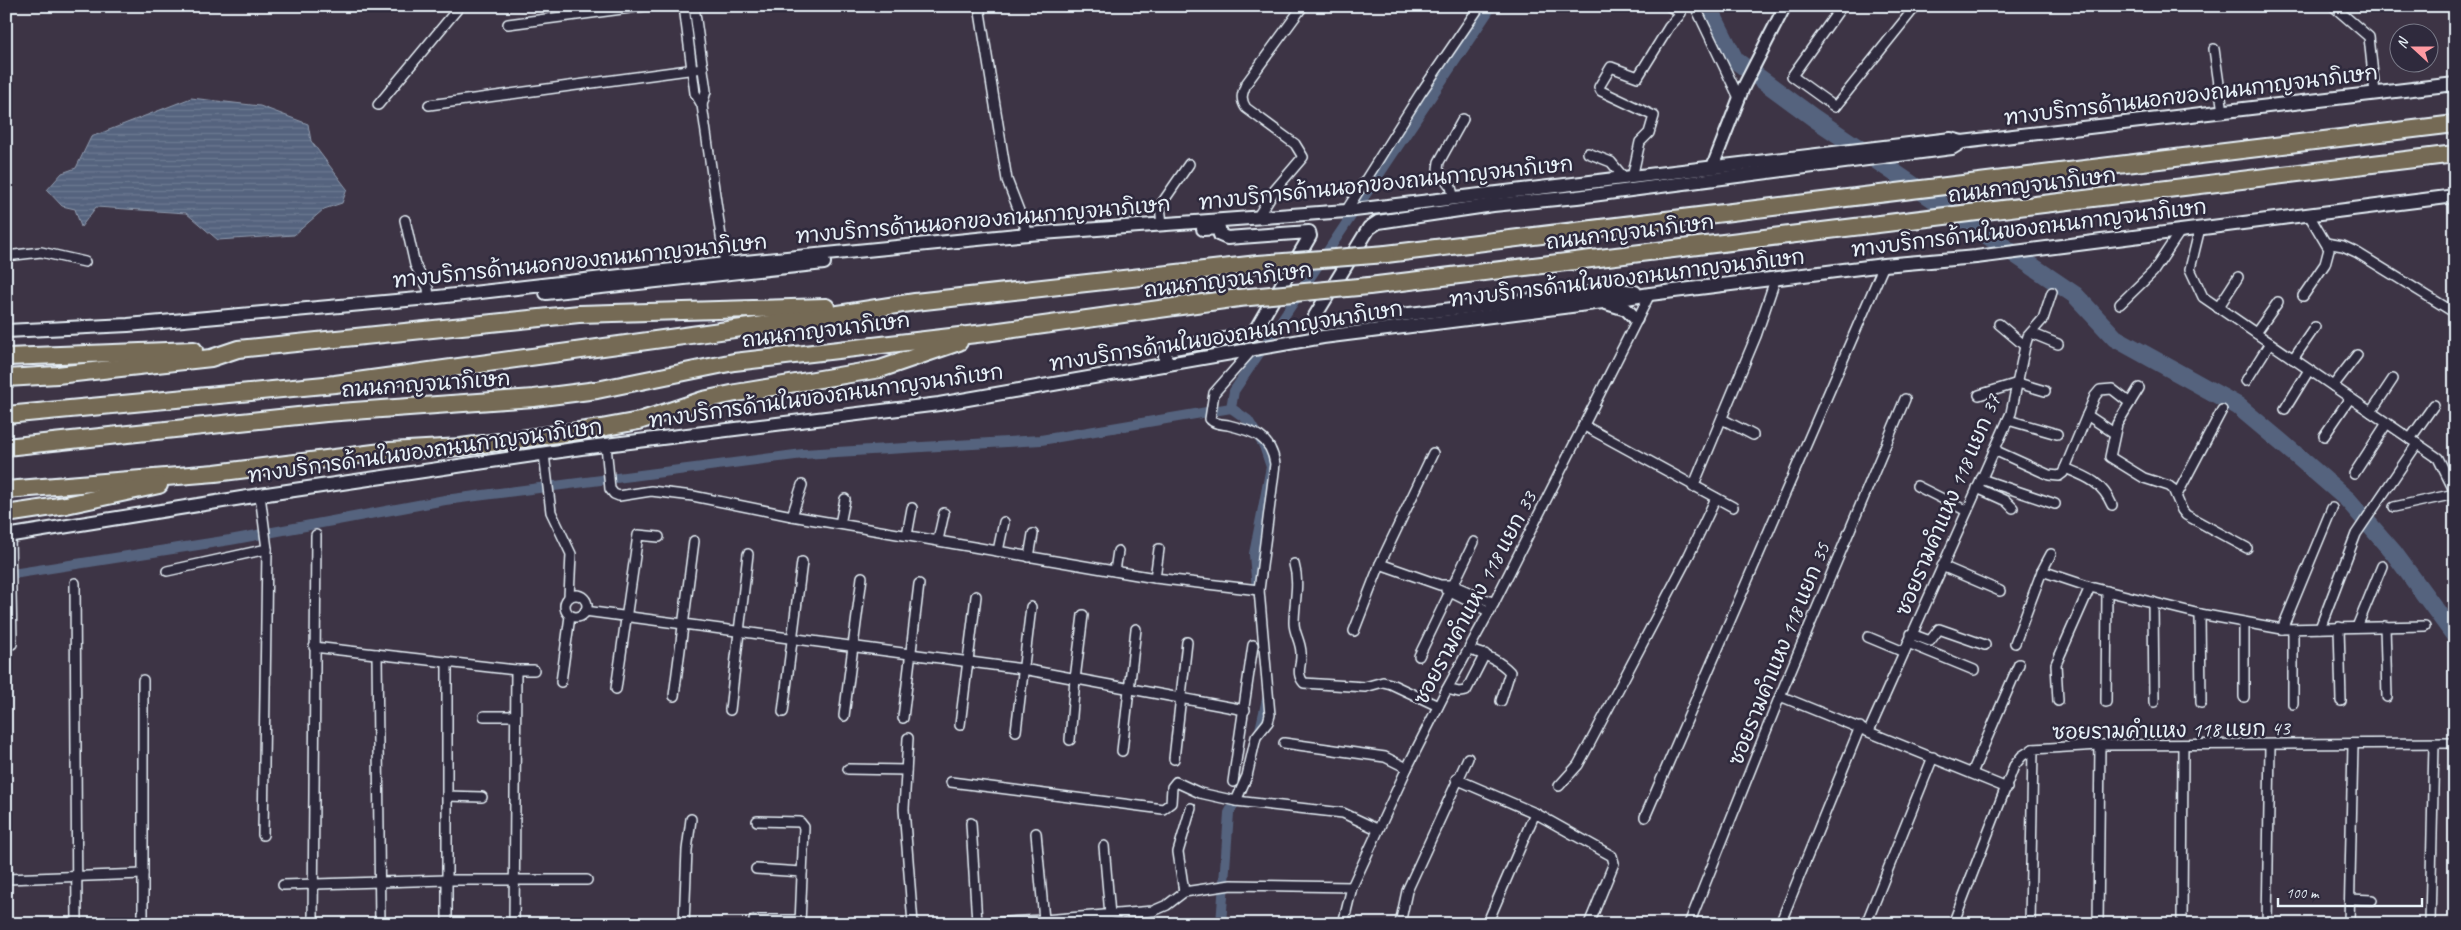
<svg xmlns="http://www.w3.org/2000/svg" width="2461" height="930" font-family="Caveat,'Playpen Sans Thai',sans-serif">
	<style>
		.water { fill: url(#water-rules); stroke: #909caf }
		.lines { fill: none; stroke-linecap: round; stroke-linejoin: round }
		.canal { stroke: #55637e; stroke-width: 10 }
		.river { stroke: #55637e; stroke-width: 18 }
		.minor-casing { stroke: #e8f1f8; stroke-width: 12 }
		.tertiary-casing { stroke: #e8f1f8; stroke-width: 15 }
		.secondary-casing { stroke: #e8f1f8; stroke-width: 16 }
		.motorway-casing { stroke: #e8f1f8; stroke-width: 20 }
		.minor { stroke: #2f2a3d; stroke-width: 9 }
		.tertiary { stroke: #2f2a3d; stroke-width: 11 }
		.secondary { stroke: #2f2a3d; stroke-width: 12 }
		.motorway { stroke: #756a55; stroke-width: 16 }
		.motorway-bridge-casing { stroke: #e8f1f8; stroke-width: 20; stroke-linecap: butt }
		.motorway-bridge { stroke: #756a55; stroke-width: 16 }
		.labels { text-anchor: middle; stroke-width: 5; stroke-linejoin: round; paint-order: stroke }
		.street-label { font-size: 21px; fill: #e8f1f8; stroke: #2f2a3d }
	</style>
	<defs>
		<pattern id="water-rules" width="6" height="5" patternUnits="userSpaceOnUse" patternTransform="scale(1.25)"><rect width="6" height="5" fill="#55637e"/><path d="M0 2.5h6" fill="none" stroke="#6d7a91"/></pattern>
	</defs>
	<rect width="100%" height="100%" fill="#3d3445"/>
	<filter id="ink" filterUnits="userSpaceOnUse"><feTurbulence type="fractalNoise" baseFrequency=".02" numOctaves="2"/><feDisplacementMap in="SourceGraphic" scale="10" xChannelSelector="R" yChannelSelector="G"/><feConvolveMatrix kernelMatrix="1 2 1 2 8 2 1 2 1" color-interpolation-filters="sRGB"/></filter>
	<g filter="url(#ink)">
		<!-- water -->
		<path class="water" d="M 191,98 L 260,106 L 308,124 L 311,141 L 347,189 L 342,203 L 324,209 L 294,235 L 218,240 L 186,213 L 96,207 L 81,227 L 75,209 L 62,206 L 47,190 L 62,173 L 76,168 L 91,137 Z"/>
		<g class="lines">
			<!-- canal -->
			<g class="canal">
				<path d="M 6,575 L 230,540 L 445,500 L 803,454 L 1041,440 L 1231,408"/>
				<path d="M 1257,590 L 1254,554 L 1271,467 L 1264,446 L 1248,420 L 1231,408 L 1234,391 L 1492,6"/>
				<path d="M 1259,734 L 1267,699"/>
				<path d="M 1221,924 L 1229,813 L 1240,793"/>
			</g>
			<!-- river -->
			<path class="river" d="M 1708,6 L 1735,60 L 1814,118 L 2075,295 L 2115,338 L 2238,406 L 2281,442 L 2348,500 L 2394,553 L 2455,636"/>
			<defs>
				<g id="minor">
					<path d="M 684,6 L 695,93 L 702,105 L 725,264"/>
					<path d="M 694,6 L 706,91 L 702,105"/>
					<path d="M 979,6 L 1007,180 L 1028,234"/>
					<path d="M 1669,6 L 1681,13"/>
					<path d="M 1695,6 L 1739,98"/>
					<path d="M 1842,6 L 1792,76 L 1835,107 L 1916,6"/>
					<path d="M 2333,6 L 2369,37 L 2375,93"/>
					<path d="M 508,24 L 645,6"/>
					<path d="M 2214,49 L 2223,112"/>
					<path d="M 378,105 L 460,6"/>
					<path d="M 429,105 L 703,68"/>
					<path d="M 1588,153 L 1611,162 L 1625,179"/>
					<path d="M 1632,178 L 1640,142 L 1649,133 L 1654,116 L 1601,91 L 1599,87 L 1611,67 L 1638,77 L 1669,27 L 1679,16 L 1683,6"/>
					<path d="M 1454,199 L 1451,187 L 1438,169 L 1439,162 L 1463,119"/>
					<path d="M 1346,211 L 1420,94 L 1480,6"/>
					<path d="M 1257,218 L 1274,191 L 1303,157 L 1295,144 L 1246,108 C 1240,99 1242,94 1246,84 L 1303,6"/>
					<path d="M 405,220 L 415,265 L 428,288 L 429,298"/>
					<path d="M 1162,224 L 1160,206 L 1189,164"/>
					<path d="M 2200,228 L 2190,269 L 2203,297 L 2438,458 L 2455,492"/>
					<path d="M 2326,243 L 2343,246 L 2356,252 L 2455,313"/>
					<path d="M 6,256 L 41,252 L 85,262"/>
					<path d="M 2303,296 L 2325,264 L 2329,249 L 2309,215"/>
					<path d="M 2120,304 L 2153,272 L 2181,230"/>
					<path d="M 2218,308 L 2238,277"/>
					<path d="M 1999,324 L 2025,346"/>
					<path d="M 2031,333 L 2058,344"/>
					<path d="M 2256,333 L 2278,302"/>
					<path d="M 2293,359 L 2315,327"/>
					<path d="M 2246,381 L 2270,343"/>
					<path d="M 2333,386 L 2357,355"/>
					<path d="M 2139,388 L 2117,424 L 2110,457 L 2144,478 L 2169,486 L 2173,489 L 2182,510 L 2186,515 L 2247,548"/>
					<path d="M 1979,395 L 2018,383 L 2045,391"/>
					<path d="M 2285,409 L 2309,370"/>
					<path d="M 2371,412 L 2393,379"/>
					<path d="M 2087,415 L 2114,433"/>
					<path d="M 1722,419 L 1753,435"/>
					<path d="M 2008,420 L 2057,434"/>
					<path d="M 1583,425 L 1733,507"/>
					<path d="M 2324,436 L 2350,398"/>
					<path d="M 2410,439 L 2434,405"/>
					<path d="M 606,445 L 610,489 L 614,494 L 619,496 L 651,491 L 693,496 L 792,516 L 1155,578 L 1259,590"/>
					<path d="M 1994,450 L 2049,475 L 2059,476 L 2063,473 L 2095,396 L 2100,390 L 2112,389 L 2130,403"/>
					<path d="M 544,454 L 551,512 L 571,554 L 569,597"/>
					<path d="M 2065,468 C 2087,477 2102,482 2112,505"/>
					<path d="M 2354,474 L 2387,423"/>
					<path d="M 1981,479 L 2055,504"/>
					<path d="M 1917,486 L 1967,511"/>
					<path d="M 1693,487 L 1756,336 L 1775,280"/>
					<path d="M 1977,488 L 2006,501 L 2013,508"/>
					<path d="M 260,495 L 267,549 L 263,835"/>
					<path d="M 2177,495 L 2222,410"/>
					<path d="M 2394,507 L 2455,494"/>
					<path d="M 792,516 L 802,485"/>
					<path d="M 840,524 L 845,499"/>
					<path d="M 907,535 L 912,508"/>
					<path d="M 10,536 L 12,644"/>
					<path d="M 938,540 L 944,513"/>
					<path d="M 998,551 L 1004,522"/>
					<path d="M 1029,557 L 1033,534"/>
					<path d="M 1294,564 C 1300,584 1294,602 1294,623 C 1294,633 1301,642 1301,653 C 1302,665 1295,673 1304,683 L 1365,687 L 1383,682 L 1391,684 L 1438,706"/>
					<path d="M 1380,564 L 1440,585 L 1452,585 L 1494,603"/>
					<path d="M 1942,566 L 2000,591"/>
					<path d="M 167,571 L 267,549"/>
					<path d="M 1115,571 L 1118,551"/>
					<path d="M 2042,571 L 2090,587 L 2200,614 L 2282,629 L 2425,626"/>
					<path d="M 1155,578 L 1159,549"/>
					<path d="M 75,583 L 77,924"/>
					<path d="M 1446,590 L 1490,612"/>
					<circle cx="576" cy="606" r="11"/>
					<path d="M 2153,602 L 2154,702"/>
					<path d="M 585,611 L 1023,669 L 1245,710"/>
					<path d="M 2200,614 L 2201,703"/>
					<path d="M 2244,623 L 2244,697"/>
					<path d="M 2385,626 L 2387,697"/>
					<path d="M 2339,627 L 2341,701"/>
					<path d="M 2357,627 L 2382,566"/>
					<path d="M 2320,628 L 2356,534 L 2417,444"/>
					<path d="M 2282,629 L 2332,508"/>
					<path d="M 2293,630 L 2293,704"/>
					<path d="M 1354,631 L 1380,564 L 1433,453"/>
					<path d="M 1911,634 L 1930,641 L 1939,629 L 1985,645"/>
					<path d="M 1868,637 L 1904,652"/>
					<path d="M 1908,643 L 1974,670"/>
					<path d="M 2015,643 L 2042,571 L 2051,554"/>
					<path d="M 314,647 L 516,670 L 534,670"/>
					<path d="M 1469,650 C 1485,654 1499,660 1510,672 L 1501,701"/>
					<path d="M 377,654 L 380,924"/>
					<path d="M 1419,656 L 1474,542"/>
					<path d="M 447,663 L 447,924"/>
					<path d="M 561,682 L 570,616"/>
					<path d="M 616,689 L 638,535 L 659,537"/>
					<path d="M 1447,689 L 1459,692 L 1466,691 L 1485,654"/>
					<path d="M 674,696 L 694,541"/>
					<path d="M 1780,696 L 2007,788"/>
					<path d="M 2058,701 L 2056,664 L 2090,587"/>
					<path d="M 2106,702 L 2107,591"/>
					<path d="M 730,710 L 748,554"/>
					<path d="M 783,712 L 802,562"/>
					<path d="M 484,716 L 515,716"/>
					<path d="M 844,716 L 862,577"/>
					<path d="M 903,718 L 919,584"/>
					<path d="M 960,725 L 976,596"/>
					<path d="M 1016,731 L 1031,607"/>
					<path d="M 1869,731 L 2011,413 L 2025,346 L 2028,336 L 2043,319 L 2052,292"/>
					<path d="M 908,738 L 904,809 L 913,924"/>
					<path d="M 1070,740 L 1075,679 L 1083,615"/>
					<path d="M 1284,743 L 1385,757 L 1407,768"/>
					<path d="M 1122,751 L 1136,629"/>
					<path d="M 1174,759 L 1187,642"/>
					<path d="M 848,769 L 906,770"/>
					<path d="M 1972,773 L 2019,664"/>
					<path d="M 1456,779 L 1535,813 L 1612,856 L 1614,863 L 1589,924"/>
					<path d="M 951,782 L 1163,809 L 1171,803 L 1172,787 L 1176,782 L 1200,793 L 1236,801 L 1343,813 L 1377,829"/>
					<path d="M 1233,782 L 1253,645"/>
					<path d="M 1559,786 L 1578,765 L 1590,743 L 1689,555 L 1716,498"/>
					<path d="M 447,796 L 482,797"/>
					<path d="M 1236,801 L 1247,776 L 1256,737 L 1268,722 L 1270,715 L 1259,590 L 1275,464 C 1271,436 1253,431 1228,425 C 1222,424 1214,424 1210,419 L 1214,393 L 1252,350"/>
					<path d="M 1645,817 L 1884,265"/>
					<path d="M 757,821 L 800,822 L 804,827 L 800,924"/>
					<path d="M 971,823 L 977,923"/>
					<path d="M 1036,833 L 1044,920"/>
					<path d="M 1104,846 L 1110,915"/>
					<path d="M 756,869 L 802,872"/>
					<path d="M 6,879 L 143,874"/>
					<path d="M 283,885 L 446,880 L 587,880"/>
					<path d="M 1184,892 L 1178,852 L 1191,808"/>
					<path d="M 2350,899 L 2372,900"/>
					<path d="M 754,920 L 800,920"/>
					<path d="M 143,924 L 143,680"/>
					<path d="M 313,924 L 316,535"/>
					<path d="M 514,924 L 516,670"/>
					<path d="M 684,924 L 687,850 L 691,819"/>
					<path d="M 971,924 L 1044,920 L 1153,911 L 1167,905 L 1184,892 L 1231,885 L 1352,887"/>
					<path d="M 1343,924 L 1352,887 L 1407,768 L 1447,689 L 1494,603 L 1650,294"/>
					<path d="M 1400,924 L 1407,891 L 1468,758"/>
					<path d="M 1487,924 L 1535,813"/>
					<path d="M 1689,924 L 1780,696 L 1905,399"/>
					<path d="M 1780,924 L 1860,727"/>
					<path d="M 1866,924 L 1933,757"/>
					<path d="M 1953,924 L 2014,766 L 2022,756 L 2033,749"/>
					<path d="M 2030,924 L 2033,749 L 2100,745 L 2455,743"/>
					<path d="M 2098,924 L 2100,745"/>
					<path d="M 2182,924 L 2183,745"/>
					<path d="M 2267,924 L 2270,746"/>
					<path d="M 2349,924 L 2353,745"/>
					<path d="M 2430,924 L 2434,744"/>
				</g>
				<path id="tertiary" d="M 1712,168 L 1744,86 L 1785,6"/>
				<g id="secondary">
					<path d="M 1635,292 L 1617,290 L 1323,324 L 1315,320 L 1315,316 L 1369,228 L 1378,222 L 1493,205 L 1577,197 L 1952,148 L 1962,142"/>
					<path d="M 546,293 L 824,263"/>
					<path d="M 1606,303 L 1626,309 L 1636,319"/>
					<path d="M 6,331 L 128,325 L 429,298 L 725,264 L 1028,234 L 1346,211 L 1951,139 L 1962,142 L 2455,84"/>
					<path d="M 1165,365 L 1165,353 L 1168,349 L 1253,334 L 1310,236 L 1309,232 L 1227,238 L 1220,235 L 1219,228 L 1203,229"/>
					<path d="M 6,536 L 260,495 L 581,448 L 939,404 L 1323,337 L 1603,302 L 1650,294 L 1884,265 L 1976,257 L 2455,196"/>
				</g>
				<g id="motorway">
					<path d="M 1386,254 L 2455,124"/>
					<path d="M 1369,286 L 2455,154"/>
					<path d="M 6,357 L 194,350"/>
					<path d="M 6,378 L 57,375 L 211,358 L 238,349 L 579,314 L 826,307"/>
					<path d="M 6,415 L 335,384 L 800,320 L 915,302 L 1258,264"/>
					<path d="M 6,447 L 326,413 L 534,398 L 597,390 L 734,362 L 985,333 L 1239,298"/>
					<path d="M 6,490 L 215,473 L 390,451 L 461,447 L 601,428 L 639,421 L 703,400 L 736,393 L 880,369 L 959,342"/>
					<path d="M 6,514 L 66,505 L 159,485"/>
				</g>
			</defs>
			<!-- minor casing -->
			<use href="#minor" class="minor-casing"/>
			<!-- tertiary casing -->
			<use href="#tertiary" class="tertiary-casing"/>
			<!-- secondary casing -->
			<use href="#secondary" class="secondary-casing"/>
			<!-- motorway casing -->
			<use href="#motorway" class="motorway-casing"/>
			<!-- minor -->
			<use href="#minor" class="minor"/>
			<!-- tertiary -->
			<use href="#tertiary" class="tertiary"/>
			<!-- secondary -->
			<use href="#secondary" class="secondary"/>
			<!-- motorway -->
			<use href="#motorway" class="motorway"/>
			<defs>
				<g id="motorway-bridge">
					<path d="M 1258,264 L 1386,254"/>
					<path d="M 1239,298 L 1369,286"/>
				</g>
			</defs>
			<!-- motorway-bridge casing -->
			<use href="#motorway-bridge" class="motorway-bridge-casing"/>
			<!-- motorway-bridge -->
			<use href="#motorway-bridge" class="motorway-bridge"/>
		</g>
	</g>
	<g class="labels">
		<!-- street labels -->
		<g class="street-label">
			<text transform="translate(2191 95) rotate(-7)" y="7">ทางบริการด้านนอกของถนนกาญจนาภิเษก</text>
			<text transform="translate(1386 183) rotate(-6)" y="7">ทางบริการด้านนอกของถนนกาญจนาภิเษก</text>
			<text transform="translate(2032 185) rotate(-7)" y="7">ถนนกาญจนาภิเษก</text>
			<text transform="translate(983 220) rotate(-5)" y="7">ทางบริการด้านนอกของถนนกาญจนาภิเษก</text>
			<text transform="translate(2029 228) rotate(-7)" y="7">ทางบริการด้านในของถนนกาญจนาภิเษก</text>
			<text transform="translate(1630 232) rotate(-7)" y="7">ถนนกาญจนาภิเษก</text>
			<text transform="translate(580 261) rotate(-6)" y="7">ทางบริการด้านนอกของถนนกาญจนาภิเษก</text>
			<text transform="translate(1627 278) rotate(-7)" y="7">ทางบริการด้านในของถนนกาญจนาภิเษก</text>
			<text transform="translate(1228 280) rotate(-7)" y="7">ถนนกาญจนาภิเษก</text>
			<text transform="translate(826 330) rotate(-7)" y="7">ถนนกาญจนาภิเษก</text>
			<text transform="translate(1226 336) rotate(-9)" y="7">ทางบริการด้านในของถนนกาญจนาภิเษก</text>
			<text transform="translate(426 384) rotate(-4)" y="7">ถนนกาญจนาภิเษก</text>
			<text transform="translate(826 396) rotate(-8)" y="7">ทางบริการด้านในของถนนกาญจนาภิเษก</text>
			<text transform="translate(425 451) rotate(-8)" y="7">ทางบริการด้านในของถนนกาญจนาภิเษก</text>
			<text transform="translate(1948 505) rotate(-67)" y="7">ซอยรามคำแหง 118 แยก 37</text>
			<text transform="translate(1475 598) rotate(-62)" y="7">ซอยรามคำแหง 118 แยก 33</text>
			<text transform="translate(1779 654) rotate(-68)" y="7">ซอยรามคำแหง 118 แยก 35</text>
			<text transform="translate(2171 730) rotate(-1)" y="7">ซอยรามคำแหง 118 แยก 43</text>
		</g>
	</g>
	<!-- margin -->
	<rect width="2461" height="930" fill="none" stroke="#2f2a3d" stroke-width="25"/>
	<rect x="12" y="12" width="2436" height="905" fill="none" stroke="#e8f1f8" stroke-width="2" filter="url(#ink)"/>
	<!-- north arrow -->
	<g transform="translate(2414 48) rotate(291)"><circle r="24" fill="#2f2a3d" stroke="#797a88"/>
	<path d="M0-4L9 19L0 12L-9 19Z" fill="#ff9aa2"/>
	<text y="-8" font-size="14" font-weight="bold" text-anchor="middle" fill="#e8f1f8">N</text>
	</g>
	<!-- scale -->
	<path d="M2278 898v8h144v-8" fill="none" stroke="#e8f1f8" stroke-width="2.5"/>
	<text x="2286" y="898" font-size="15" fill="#e8f1f8" stroke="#2f2a3d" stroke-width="4" paint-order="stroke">100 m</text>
</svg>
